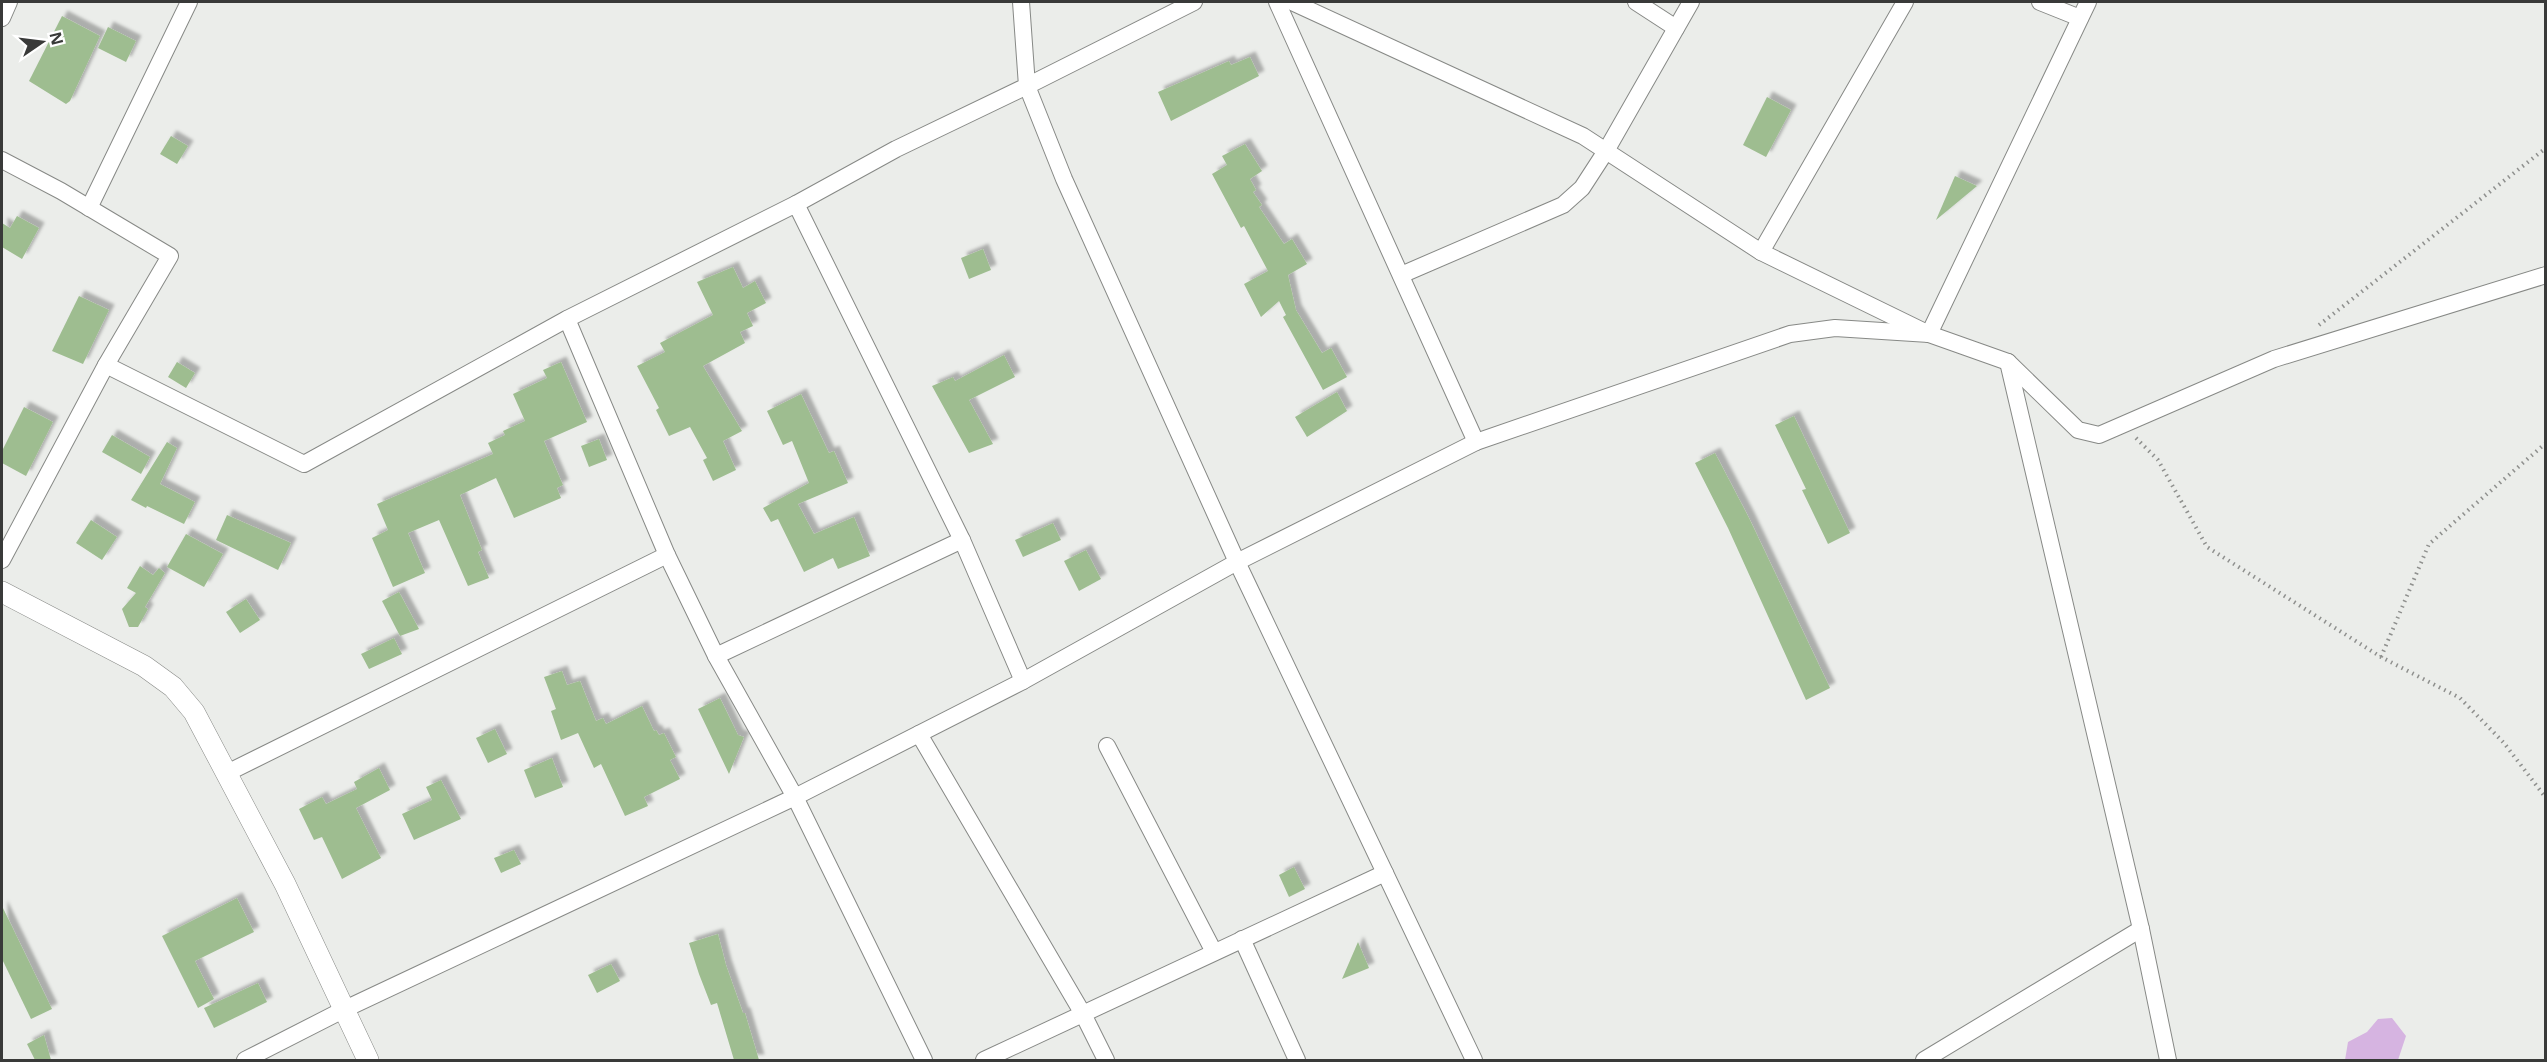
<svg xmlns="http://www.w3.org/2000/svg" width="2547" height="1062" font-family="'Open Sans',sans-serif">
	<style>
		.water { fill: #d6b4e1 }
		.building { fill: #9ebd90; filter: url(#shadow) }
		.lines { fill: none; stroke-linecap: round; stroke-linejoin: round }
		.minor-casing { stroke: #878986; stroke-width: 18 }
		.tertiary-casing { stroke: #878986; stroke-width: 22 }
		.path { stroke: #8f908e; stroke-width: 4; stroke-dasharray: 1.5 4.5; stroke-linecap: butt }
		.minor { stroke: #fff; stroke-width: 16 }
		.tertiary { stroke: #fff; stroke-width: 21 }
	</style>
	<defs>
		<filter id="shadow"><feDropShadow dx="5.5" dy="-5.5" stdDeviation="1.5" flood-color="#0004"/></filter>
	</defs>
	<rect width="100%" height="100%" fill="#ebedea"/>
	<!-- water -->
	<path class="water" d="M 2392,1018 L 2406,1036 L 2398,1060 L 2345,1060 L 2348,1042 L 2367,1032 L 2378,1019 Z"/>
	<!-- building -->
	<g class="building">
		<path d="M 62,16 L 100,36 L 70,101 L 66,104 L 29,81 Z"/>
		<path d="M 108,27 L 136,41 L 126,62 L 98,48 Z"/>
		<path d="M 1250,57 L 1259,76 L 1171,121 L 1158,92 L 1229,61 L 1231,65 Z"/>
		<path d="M 1767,97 L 1791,110 L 1766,157 L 1743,145 Z"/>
		<path d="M 171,136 L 188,146 L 177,164 L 160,154 Z"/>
		<path d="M 1245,144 L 1262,171 L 1250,179 L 1256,190 L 1253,192 L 1262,205 L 1259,207 L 1284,244 L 1292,239 L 1307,264 L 1288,275 L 1296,310 L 1322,353 L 1331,348 L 1347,377 L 1323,390 L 1283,317 L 1286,315 L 1279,301 L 1261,317 L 1244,284 L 1268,271 L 1244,226 L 1241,228 L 1212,174 L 1227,165 L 1222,156 Z"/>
		<path d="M 1955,176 L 1977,186 L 1936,220 Z"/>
		<path d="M 17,216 L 39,228 L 22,259 L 2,247 L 2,223 L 10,228 Z"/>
		<path d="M 983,249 L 991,270 L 969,279 L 961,258 Z"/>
		<path d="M 733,267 L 743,288 L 755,281 L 766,303 L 747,313 L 753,326 L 740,332 L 745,343 L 703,366 L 742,431 L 723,441 L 736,470 L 713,481 L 703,460 L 707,458 L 690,427 L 669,436 L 656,410 L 659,408 L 637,366 L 665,352 L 660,343 L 713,315 L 697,282 Z"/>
		<path d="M 79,296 L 109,310 L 83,364 L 52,351 Z"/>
		<path d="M 1004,355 L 1015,377 L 969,400 L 993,444 L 969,453 L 932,386 L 953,377 L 955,381 Z"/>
		<path d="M 177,362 L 195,373 L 186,388 L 168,377 Z"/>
		<path d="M 561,362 L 587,422 L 544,441 L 563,485 L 557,488 L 561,498 L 514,518 L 496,478 L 460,495 L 482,550 L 478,552 L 489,578 L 468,586 L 439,520 L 408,533 L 425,573 L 393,587 L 372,538 L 388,530 L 377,504 L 493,454 L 488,443 L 505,435 L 503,431 L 525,421 L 513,394 L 547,378 L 543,370 Z"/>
		<path d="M 1337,392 L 1347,411 L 1307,437 L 1295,417 Z"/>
		<path d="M 801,394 L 829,453 L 834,451 L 848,483 L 798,504 L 814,534 L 854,517 L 870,556 L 838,569 L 833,558 L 804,572 L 778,519 L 771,522 L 763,508 L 809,483 L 792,441 L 783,445 L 767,411 Z"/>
		<path d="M 24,407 L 53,422 L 26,476 L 2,463 L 2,451 Z"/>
		<path d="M 1794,416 L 1850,533 L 1828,544 L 1802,490 L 1806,489 L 1775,425 Z"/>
		<path d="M 112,435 L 150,457 L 141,474 L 102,452 Z"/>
		<path d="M 599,439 L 607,460 L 589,467 L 581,446 Z"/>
		<path d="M 167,442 L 177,448 L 160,484 L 195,502 L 184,524 L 147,506 L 146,508 L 131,500 Z"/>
		<path d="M 1715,453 L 1749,518 L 1830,688 L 1806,700 L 1728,528 L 1695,463 Z"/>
		<path d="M 227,515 L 291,543 L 278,570 L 216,540 Z"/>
		<path d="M 91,520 L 117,537 L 102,560 L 76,543 Z"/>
		<path d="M 1053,523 L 1061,540 L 1023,557 L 1015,540 Z"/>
		<path d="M 186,534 L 223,554 L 204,587 L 167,567 Z"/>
		<path d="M 1086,550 L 1101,579 L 1079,591 L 1064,561 Z"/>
		<path d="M 140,566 L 153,575 L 159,568 L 165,573 L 145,607 L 148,609 L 138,627 L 129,627 L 122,609 L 136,593 L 127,588 Z"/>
		<path d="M 399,592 L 419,629 L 400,636 L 382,601 Z"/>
		<path d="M 246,599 L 260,620 L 240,633 L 226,612 Z"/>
		<path d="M 394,638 L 402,654 L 369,669 L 361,654 Z"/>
		<path d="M 562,671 L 567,685 L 580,681 L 596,721 L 603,718 L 606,724 L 642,706 L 654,731 L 656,730 L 659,735 L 664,733 L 676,757 L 670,760 L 680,779 L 644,797 L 648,806 L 625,816 L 601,764 L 594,768 L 578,733 L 561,740 L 551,711 L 556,709 L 544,677 Z"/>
		<path d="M 720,698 L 738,735 L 744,737 L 729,774 L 698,709 Z"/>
		<path d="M 495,729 L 507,754 L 488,763 L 476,738 Z"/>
		<path d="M 552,758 L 563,787 L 535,798 L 524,770 Z"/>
		<path d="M 379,768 L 390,790 L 356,808 L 381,858 L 342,879 L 322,837 L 314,840 L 299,809 L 322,797 L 326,804 L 357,789 L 354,782 Z"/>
		<path d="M 441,780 L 461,819 L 414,840 L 402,814 L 432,800 L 426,787 Z"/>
		<path d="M 514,850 L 521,864 L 501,873 L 494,858 Z"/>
		<path d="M 1294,867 L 1305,889 L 1289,897 L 1279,875 Z"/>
		<path d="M 237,898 L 254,932 L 195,961 L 214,999 L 198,1008 L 162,936 Z"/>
		<path d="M 2,906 L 52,1009 L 31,1019 L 2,959 Z"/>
		<path d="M 718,934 L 726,965 L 743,1013 L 745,1013 L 759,1060 L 734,1060 L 717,1003 L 711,1005 L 699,974 L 689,943 Z"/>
		<path d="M 1358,942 L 1369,968 L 1342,979 Z"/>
		<path d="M 611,964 L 620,981 L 597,993 L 588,975 Z"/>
		<path d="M 258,983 L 267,1002 L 214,1028 L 204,1008 Z"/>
		<path d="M 44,1035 L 51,1060 L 35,1060 L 27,1044 Z"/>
	</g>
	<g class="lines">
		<defs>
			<g id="minor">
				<path d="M 1194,2 L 1027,86 L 1064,179 L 1237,562 L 1474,1060"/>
				<path d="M 1277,2 L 1476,442"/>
				<path d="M 1292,2 L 1583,136 L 1761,252 L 1929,334 L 2008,362 L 2078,430 L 2099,435 L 2274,359 L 2546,275"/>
				<path d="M 1636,2 L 1676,28"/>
				<path d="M 2040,2 L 2080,18"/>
				<path d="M 2,18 L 9,2"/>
				<path d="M 2,160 L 61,191 L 170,256 L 106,365 L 2,560"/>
				<path d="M 796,204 L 896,149 L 1027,86 L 1021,2"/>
				<path d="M 89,208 L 189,2"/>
				<path d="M 1761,252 L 1905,2"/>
				<path d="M 1401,275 L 1563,205 L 1582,188 L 1606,151 L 1691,2"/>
				<path d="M 567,319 L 667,555 L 716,656 L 795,797 L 924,1060"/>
				<path d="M 1929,334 L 2088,2"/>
				<path d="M 2008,362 L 2141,929 L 2168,1060"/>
				<path d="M 106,365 L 304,464 L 567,319 L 796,204 L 962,540 L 1023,681"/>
				<path d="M 716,656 L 962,540"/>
				<path d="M 919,734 L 1083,1014 L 1106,1060"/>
				<path d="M 1107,746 L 1214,952"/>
				<path d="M 227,773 L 667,555"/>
				<path d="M 1242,939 L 1297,1060"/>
				<path d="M 245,1060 L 343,1010 L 795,797 L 1023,681 L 1237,562 L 1476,442 L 1790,334 L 1835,328 L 1929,334"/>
				<path d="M 984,1060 L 1385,873"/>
				<path d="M 1924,1060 L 2141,929"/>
			</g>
			<path id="tertiary" d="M 2,592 L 144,666 L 173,687 L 194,712 L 285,884 L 368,1060"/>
		</defs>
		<!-- minor casing -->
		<use href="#minor" class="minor-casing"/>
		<!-- tertiary casing -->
		<use href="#tertiary" class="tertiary-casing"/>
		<!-- path -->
		<g class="path">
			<path d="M 2319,325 L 2546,148"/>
			<path d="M 2136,438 L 2158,460 L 2207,547 L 2381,657 L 2460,698 L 2504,743 L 2546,798"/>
			<path d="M 2381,657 L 2429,544 L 2546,443"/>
		</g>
		<!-- minor -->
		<use href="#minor" class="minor"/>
		<!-- tertiary -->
		<use href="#tertiary" class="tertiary"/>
	</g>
	<!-- border -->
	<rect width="2547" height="1062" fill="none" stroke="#393a39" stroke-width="6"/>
	<!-- north arrow -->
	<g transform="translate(42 42) rotate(76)" stroke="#ffffff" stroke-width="4.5" paint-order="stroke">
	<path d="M0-4.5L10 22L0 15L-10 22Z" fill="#393a39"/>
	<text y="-9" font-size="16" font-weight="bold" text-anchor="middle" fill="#393a39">N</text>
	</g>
</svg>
